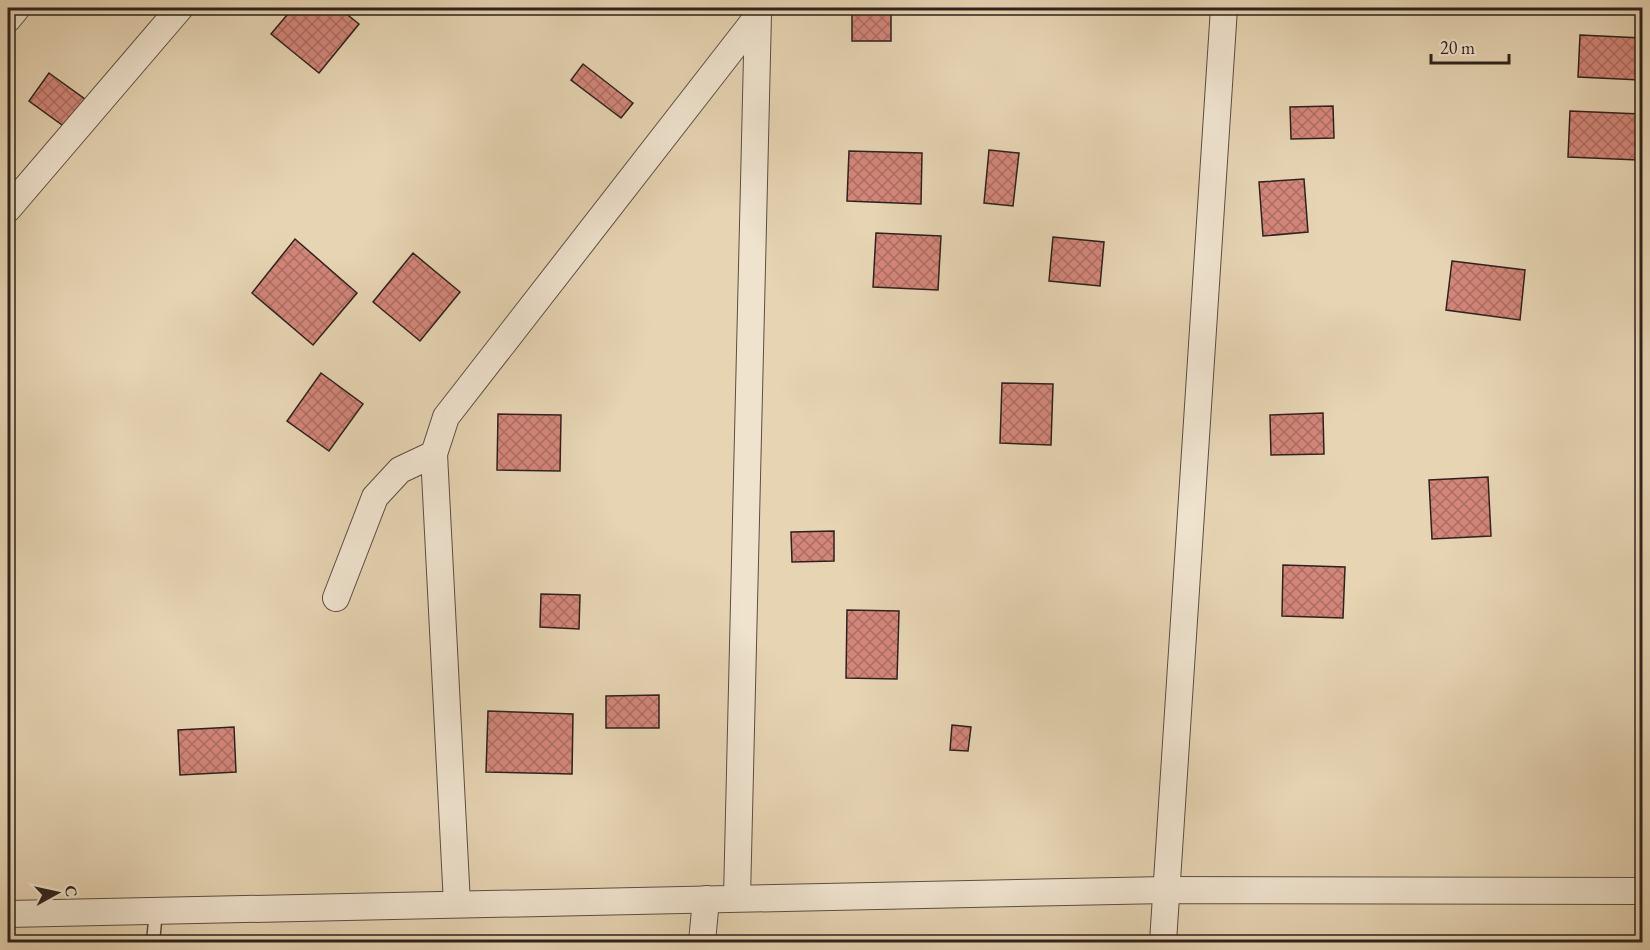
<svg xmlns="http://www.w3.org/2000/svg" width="1650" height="950" font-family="'EB Garamond',serif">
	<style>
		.building { fill: url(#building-cross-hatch); stroke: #2e221d; stroke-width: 1.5 }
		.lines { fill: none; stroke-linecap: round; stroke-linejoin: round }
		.service-casing { stroke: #5c4e42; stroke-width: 15 }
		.minor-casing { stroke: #5c4e42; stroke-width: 28 }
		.service { stroke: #efe3ce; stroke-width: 12 }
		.minor { stroke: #efe3ce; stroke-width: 26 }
	</style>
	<defs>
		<pattern id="building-cross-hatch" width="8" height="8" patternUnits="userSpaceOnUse" patternTransform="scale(1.5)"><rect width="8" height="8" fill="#d3867a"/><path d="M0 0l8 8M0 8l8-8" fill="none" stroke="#ac6d63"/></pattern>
	</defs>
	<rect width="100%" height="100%" fill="#e6d4b3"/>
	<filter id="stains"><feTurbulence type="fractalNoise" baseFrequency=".00333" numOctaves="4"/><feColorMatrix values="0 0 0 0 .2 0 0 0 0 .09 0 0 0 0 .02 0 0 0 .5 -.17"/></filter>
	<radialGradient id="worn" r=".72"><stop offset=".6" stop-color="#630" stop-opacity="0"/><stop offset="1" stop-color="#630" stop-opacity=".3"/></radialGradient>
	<!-- building -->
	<g class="building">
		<path d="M 293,8 L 339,8 L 359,24 L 319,73 L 271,34 Z"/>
		<rect x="852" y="8" width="39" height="33"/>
		<path d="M 1580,35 L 1642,38 L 1640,80 L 1578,77 Z"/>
		<path d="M 583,64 L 633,103 L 621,118 L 571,80 Z"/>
		<path d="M 49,73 L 89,102 L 69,130 L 29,101 Z"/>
		<path d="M 1333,106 L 1334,138 L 1291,139 L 1290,107 Z"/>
		<path d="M 1570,111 L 1640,114 L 1638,160 L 1568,157 Z"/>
		<path d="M 989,150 L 1019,153 L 1013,206 L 984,203 Z"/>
		<path d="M 849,151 L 922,153 L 921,204 L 847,201 Z"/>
		<path d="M 1304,179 L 1308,232 L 1263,236 L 1259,182 Z"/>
		<path d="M 876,233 L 941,236 L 938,290 L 873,287 Z"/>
		<path d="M 1053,237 L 1104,242 L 1100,286 L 1049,281 Z"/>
		<path d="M 295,239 L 357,293 L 313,345 L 252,293 Z"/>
		<path d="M 413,253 L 460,292 L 420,341 L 373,302 Z"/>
		<path d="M 1452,261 L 1525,270 L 1520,320 L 1446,310 Z"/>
		<path d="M 321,373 L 363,404 L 329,451 L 287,421 Z"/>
		<path d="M 1002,383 L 1053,384 L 1051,445 L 1000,443 Z"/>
		<path d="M 1323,413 L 1324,454 L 1271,455 L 1270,415 Z"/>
		<path d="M 498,414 L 561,415 L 560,471 L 497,470 Z"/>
		<path d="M 1488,477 L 1491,536 L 1432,539 L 1429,480 Z"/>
		<path d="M 834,531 L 834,561 L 792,562 L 791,532 Z"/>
		<path d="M 1283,565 L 1345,567 L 1343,618 L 1282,616 Z"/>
		<path d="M 541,594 L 580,595 L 579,629 L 540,627 Z"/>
		<path d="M 847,610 L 899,611 L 897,679 L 846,678 Z"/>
		<path d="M 659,695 L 659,728 L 606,728 L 606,696 Z"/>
		<path d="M 488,711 L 573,714 L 572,774 L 486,772 Z"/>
		<path d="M 952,725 L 971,727 L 968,751 L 950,750 Z"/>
		<path d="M 234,727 L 236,772 L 180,775 L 178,730 Z"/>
	</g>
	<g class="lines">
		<defs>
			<path id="service" d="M 153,942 L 156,911"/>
			<g id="minor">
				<path d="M 8,19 L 17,8"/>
				<path d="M 8,209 L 180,8"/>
				<path d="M 336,598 L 375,497 L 400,470 L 434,454"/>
				<path d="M 737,898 L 758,14"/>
				<path d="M 457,904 L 434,454 L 446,417 L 757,17"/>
				<path d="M 8,914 L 1166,890 L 1642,891"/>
				<path d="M 702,942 L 706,899"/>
				<path d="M 1163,942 L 1224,8"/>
			</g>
		</defs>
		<!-- service casing -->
		<use href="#service" class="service-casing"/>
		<!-- minor casing -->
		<use href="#minor" class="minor-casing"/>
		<!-- service -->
		<use href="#service" class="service"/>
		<!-- minor -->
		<use href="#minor" class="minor"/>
	</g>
	<!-- margin -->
	<rect width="1650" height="950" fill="none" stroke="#e6d4b3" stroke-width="30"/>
	<rect x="9" y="9" width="1632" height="932" fill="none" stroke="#2e221d" stroke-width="3"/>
	<rect x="15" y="15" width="1620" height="920" fill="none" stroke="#2e221d" stroke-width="1.5"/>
	<!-- north arrow -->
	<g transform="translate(57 893) rotate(82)" stroke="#efe3ce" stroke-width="4.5" paint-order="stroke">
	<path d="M0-4.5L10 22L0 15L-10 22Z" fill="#2e221d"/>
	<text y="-9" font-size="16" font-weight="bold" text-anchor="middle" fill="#2e221d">С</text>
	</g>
	<!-- scale -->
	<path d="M1431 54v9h78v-9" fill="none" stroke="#2e221d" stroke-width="3"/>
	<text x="1440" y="54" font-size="18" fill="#2e221d" stroke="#efe3ce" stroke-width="4.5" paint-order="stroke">20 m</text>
	<rect width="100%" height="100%" filter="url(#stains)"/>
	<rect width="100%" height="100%" fill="url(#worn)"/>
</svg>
